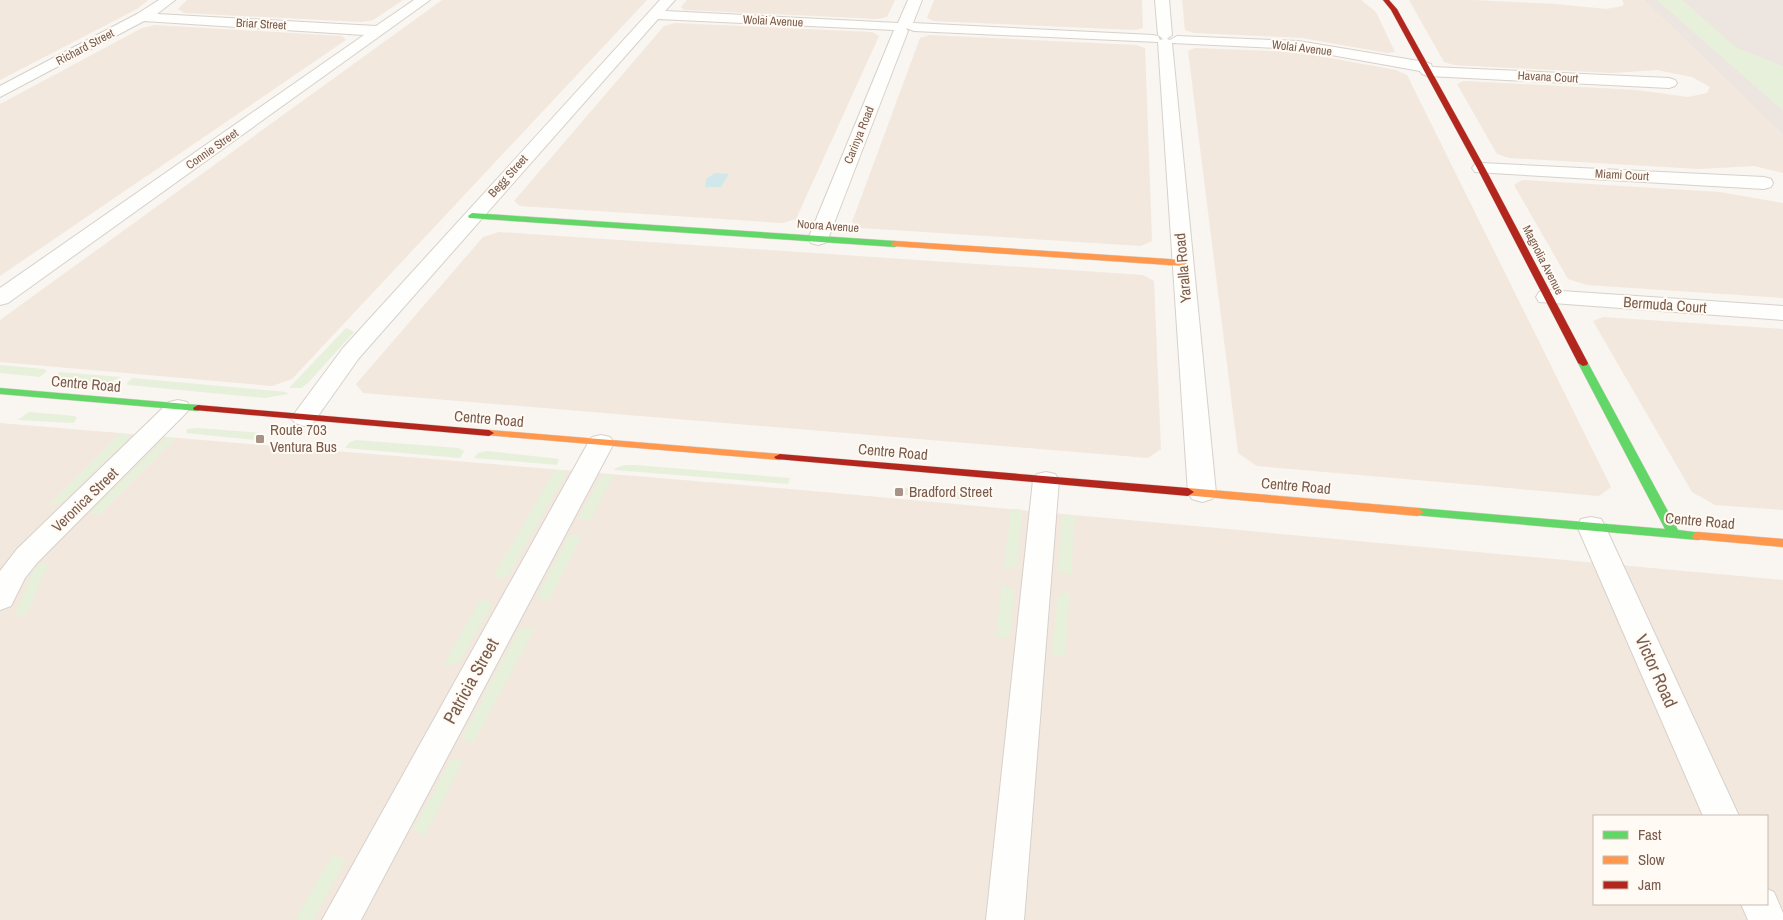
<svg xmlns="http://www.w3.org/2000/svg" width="1783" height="920" font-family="'Archivo Narrow',sans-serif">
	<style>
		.residential { fill: #f2e8de; fill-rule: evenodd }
		.industrial { fill: #ede5e0 }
		.green { fill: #e7f0db }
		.water { fill: #d0e8ea }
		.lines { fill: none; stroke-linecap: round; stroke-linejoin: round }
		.street-casing { stroke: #d7d1cb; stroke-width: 2 }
		.fast-casing { stroke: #d9d2cb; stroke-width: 1 }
		.slow-casing { stroke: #d9d2cb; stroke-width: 1 }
		.jam-casing { stroke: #d9d2cb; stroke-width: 1 }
		.street { fill: #fefefd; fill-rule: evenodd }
		.fast { fill: #63d668; fill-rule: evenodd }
		.slow { fill: #ff974d; fill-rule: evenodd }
		.jam { fill: #b3261e; fill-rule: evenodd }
		.poi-dot { fill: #a69286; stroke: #fffaf3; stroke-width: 2 }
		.labels { text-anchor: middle; stroke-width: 4; stroke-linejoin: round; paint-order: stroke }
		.far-street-label { font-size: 12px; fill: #7a5c4d; stroke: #fffaf3 }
		.street-label { font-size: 15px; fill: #7a5c4d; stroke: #fffaf3 }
		.poi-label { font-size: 15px; fill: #7a5c4d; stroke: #fffaf3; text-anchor: start }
		.near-street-label { font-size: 18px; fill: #7a5c4d; stroke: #fffaf3 }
	</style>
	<rect width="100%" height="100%" fill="#f9f5f0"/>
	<!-- residential -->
	<g class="residential">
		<path d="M 0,0 L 148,0 L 137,9 L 0,80 Z"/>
		<path d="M 187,0 L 403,0 L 373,20 L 362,22 L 184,13 L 178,9 Z"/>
		<path d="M 442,0 L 647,0 L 292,379 L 272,386 L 0,362 L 0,320 Z"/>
		<path d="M 687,0 L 895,0 L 887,17 L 878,19 L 684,10 L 681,7 Z"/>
		<path d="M 934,0 L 1142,0 L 1143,28 L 1135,30 L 934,21 L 927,18 Z"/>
		<path d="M 1182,0 L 1361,0 L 1376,12 L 1395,52 L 1387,53 L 1302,38 L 1194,33 L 1185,30 Z"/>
		<path d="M 1409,0 L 1470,0 L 1556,4 L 1606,9 L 1622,6 L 1624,4 L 1622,0 L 1644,0 L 1783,135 L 1783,173 L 1754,166 L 1699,169 L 1509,158 L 1497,154 L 1457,84 L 1464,81 L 1637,90 L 1688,97 L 1707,93 L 1710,87 L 1692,77 L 1657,70 L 1612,73 L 1454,65 L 1444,62 Z"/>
		<path d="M 675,23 L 872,32 L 879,36 L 796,219 L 783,223 L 520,206 L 514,201 L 664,26 Z"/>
		<path d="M 155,25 L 342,36 L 346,40 L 0,276 L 0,104 L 142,28 Z"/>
		<path d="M 929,35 L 1136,45 L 1145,48 L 1152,241 L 1141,246 L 860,228 L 852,222 L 920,38 Z"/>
		<path d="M 1195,48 L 1297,52 L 1396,70 L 1407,75 L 1611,487 L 1599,496 L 1257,466 L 1238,453 L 1188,51 Z"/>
		<path d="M 1522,180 L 1720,192 L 1783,203 L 1783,298 L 1587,285 L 1568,279 L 1514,185 Z"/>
		<path d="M 499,232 L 1143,275 L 1154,281 L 1161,449 L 1148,458 L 363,393 L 356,384 L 483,237 Z"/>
		<path d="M 1603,317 L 1783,329 L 1783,510 L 1715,505 L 1692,492 L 1593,321 Z"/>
		<path d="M 0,423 L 802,490 L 1783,580 L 1783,920 L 0,920 ZM 1594,816 L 1767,816 L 1767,904 L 1594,904 Z"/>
	</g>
	<!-- industrial -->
	<path class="industrial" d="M 1644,0 L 1783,0 L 1783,135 Z"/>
	<!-- green -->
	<g class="green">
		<path d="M 1657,0 L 1682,0 L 1737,48 L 1783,66 L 1783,111 Z"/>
		<path d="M 346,328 L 354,332 L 308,383 L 301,388 L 289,388 Z"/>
		<path d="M 0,365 L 44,369 L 47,371 L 40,377 L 0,373 Z"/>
		<path d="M 60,372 L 121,377 L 109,383 L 56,378 L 55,376 Z"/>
		<path d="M 132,378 L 286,392 L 288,394 L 265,398 L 128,385 L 127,383 Z"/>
		<path d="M 29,412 L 75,416 L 77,418 L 73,423 L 18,420 Z"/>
		<path d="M 198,428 L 261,433 L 262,435 L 257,440 L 186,433 L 187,429 Z"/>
		<path d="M 121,433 L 132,436 L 65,500 L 59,504 L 49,505 Z"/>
		<path d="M 170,438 L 176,438 L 99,515 L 93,514 L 91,511 L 164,439 Z"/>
		<path d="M 356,440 L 458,448 L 464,451 L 460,458 L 345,448 L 350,442 Z"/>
		<path d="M 487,451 L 559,459 L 557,465 L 474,458 L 478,453 Z"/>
		<path d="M 625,465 L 635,465 L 790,478 L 788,484 L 614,470 L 616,468 Z"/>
		<path d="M 555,470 L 563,470 L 566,474 L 508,576 L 503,578 L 492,578 Z"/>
		<path d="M 604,475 L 614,475 L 590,521 L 578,519 L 599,480 Z"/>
		<path d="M 896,487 L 970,493 L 976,495 L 975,500 L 895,494 Z"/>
		<path d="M 1011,509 L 1019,509 L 1022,511 L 1022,516 L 1017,567 L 1004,569 Z"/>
		<path d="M 1064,515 L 1075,515 L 1071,575 L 1059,572 L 1058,570 L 1062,517 Z"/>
		<path d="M 573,535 L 582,536 L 549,601 L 537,597 L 568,537 Z"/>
		<path d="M 39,563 L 48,565 L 27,614 L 18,616 L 15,613 L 32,574 Z"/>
		<path d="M 1002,584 L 1014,590 L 1010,636 L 1004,638 L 996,636 Z"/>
		<path d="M 1070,592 L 1065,657 L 1053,654 L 1052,651 L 1058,595 Z"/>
		<path d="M 480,600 L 489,601 L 492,605 L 459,663 L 443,665 Z"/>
		<path d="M 525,628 L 535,628 L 474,742 L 465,740 L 463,736 L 519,630 Z"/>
		<path d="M 456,759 L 464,759 L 425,836 L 413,830 L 450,761 Z"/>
		<path d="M 332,856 L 342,857 L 345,863 L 313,920 L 295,920 Z"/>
	</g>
	<!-- water -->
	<path class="water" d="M 715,173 L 729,174 L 721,187 L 705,187 L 706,179 Z"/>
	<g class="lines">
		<defs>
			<g id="street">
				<path d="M 159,0 L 175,0 L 157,14 L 376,26 L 414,0 L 430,0 L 8,303 L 0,305 L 0,288 L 364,35 L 144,21 L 0,97 L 0,86 L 137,14 Z"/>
				<path d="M 660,0 L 675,0 L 665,11 L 898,23 L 908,0 L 922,0 L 913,23 L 1153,35 L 1158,36 L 1160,40 L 1163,39 L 1158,35 L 1155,0 L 1169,0 L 1172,35 L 1167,39 L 1170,40 L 1177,36 L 1298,41 L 1425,62 L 1431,64 L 1432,67 L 1669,78 L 1675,80 L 1677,83 L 1675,86 L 1669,88 L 1428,76 L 1422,74 L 1420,71 L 1298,49 L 1172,43 L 1216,493 L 1212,499 L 1202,502 L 1192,499 L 1188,493 L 1158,42 L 914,31 L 906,28 L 908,31 L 828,239 L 825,243 L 818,245 L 811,243 L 808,239 L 894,30 L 658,19 L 359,358 L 313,423 L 304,426 L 295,423 L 291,418 L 343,348 Z"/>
				<path d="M 1481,163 L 1764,177 L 1771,179 L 1773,183 L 1771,187 L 1764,189 L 1475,172 L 1472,168 L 1475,164 Z"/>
				<path d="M 1547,290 L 1783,306 L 1783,320 L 1539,302 L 1536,297 L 1539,292 Z"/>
				<path d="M 178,400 L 187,402 L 190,407 L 187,412 L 37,563 L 25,578 L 11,606 L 0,610 L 0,571 L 17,549 L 169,402 Z"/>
				<path d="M 601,435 L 610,437 L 614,443 L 361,920 L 322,920 L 588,443 L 592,437 Z"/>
				<path d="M 1046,472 L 1055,474 L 1059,480 L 1024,920 L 986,920 L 1033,480 L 1037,474 Z"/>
				<path d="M 1591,517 L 1601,519 L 1605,526 L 1739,816 L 1703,816 L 1577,526 L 1581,519 Z"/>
				<path d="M 1767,889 L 1774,892 L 1783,913 L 1783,920 L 1748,920 L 1741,904 L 1767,904 Z"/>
			</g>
			<g id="fast">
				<path d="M 472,213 L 895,241 L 899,244 L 895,247 L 469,218 L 468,216 Z"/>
				<path d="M 1583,360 L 1588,363 L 1678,530 L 1702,533 L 1704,536 L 1702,539 L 1698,540 L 1414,515 L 1412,512 L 1418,508 L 1665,529 L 1578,363 Z"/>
				<path d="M 0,388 L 198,405 L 203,408 L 198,411 L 0,394 Z"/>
			</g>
			<g id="slow">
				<path d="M 895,241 L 1183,260 L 1187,263 L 1183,266 L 892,246 L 891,244 Z"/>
				<path d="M 489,430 L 780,454 L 786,457 L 780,460 L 485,435 L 484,433 L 485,431 Z"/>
				<path d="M 1188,488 L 1418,508 L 1424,512 L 1418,516 L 1184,495 L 1182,492 L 1184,489 Z"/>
				<path d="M 1698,532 L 1783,539 L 1783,547 L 1694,539 L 1692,536 L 1694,533 Z"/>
			</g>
			<g id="jam">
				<path d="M 1383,0 L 1389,0 L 1397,9 L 1485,168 L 1588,363 L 1587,365 L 1583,366 L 1578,363 L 1477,168 L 1391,10 Z"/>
				<path d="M 198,405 L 489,430 L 494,433 L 489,436 L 194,410 L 193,408 Z"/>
				<path d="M 780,454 L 1188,488 L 1194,492 L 1188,496 L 776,459 L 774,457 Z"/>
			</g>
		</defs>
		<!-- street casing -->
		<use href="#street" class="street-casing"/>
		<!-- fast casing -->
		<use href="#fast" class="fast-casing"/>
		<!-- slow casing -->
		<use href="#slow" class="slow-casing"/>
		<!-- jam casing -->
		<use href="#jam" class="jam-casing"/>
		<!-- street -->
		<use href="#street" class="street"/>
		<!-- fast -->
		<use href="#fast" class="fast"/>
		<!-- slow -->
		<use href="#slow" class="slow"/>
		<!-- jam -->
		<use href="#jam" class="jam"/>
	</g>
	<!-- markers -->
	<g class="poi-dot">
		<rect x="255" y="434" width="10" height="10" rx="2.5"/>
		<rect x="894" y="487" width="10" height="10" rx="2.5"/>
	</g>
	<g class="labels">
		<!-- far-street labels -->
		<g class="far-street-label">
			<text transform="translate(773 21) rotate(3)" y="4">Wolai Avenue</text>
			<text transform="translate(261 24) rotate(3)" y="4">Briar Street</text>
			<text transform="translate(85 47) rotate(-28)" y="4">Richard Street</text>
			<text transform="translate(1302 48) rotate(7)" y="4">Wolai Avenue</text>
			<text transform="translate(1548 77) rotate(3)" y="4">Havana Court</text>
			<text transform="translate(859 135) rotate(-68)" y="4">Carinya Road</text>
			<text transform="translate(212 149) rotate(-35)" y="4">Connie Street</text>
			<text transform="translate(1622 175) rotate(3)" y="4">Miami Court</text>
			<text transform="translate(508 176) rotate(-48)" y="4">Begg Street</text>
			<text transform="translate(828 226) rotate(4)" y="4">Noora Avenue</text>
			<text transform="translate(1543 260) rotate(63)" y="4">Magnolia Avenue</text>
		</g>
		<!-- street labels -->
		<g class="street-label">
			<text transform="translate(1183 268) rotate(-95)" y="5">Yaralla Road</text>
			<text transform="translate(1665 305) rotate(4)" y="5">Bermuda Court</text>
			<text transform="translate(86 384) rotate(5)" y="5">Centre Road</text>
			<text transform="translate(489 419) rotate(5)" y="5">Centre Road</text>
			<text transform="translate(893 452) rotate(5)" y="5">Centre Road</text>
			<text transform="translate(1296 486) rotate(5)" y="5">Centre Road</text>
			<text transform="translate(85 500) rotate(-44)" y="5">Veronica Street</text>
			<text transform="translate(1700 521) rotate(5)" y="5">Centre Road</text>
		</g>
		<!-- poi labels -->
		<g class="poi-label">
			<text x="270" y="435">Route 703<tspan x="270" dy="17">Ventura Bus</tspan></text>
			<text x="909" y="497">Bradford Street</text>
		</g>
		<!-- near-street labels -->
		<g class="near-street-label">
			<text transform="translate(1656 671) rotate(66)" y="6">Victor Road</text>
			<text transform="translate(471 681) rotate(-61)" y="6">Patricia Street</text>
		</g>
	</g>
	<!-- legend -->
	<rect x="1593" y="815" width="175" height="90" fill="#fffaf3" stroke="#cabbb1"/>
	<rect x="1603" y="831" width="25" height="8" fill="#63d668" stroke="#cabbb1"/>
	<text x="1638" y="840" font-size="15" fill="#7a5c4d">Fast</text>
	<rect x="1603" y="856" width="25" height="8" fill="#ff974d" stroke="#cabbb1"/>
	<text x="1638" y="865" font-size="15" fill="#7a5c4d">Slow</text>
	<rect x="1603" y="881" width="25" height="8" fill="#b3261e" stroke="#cabbb1"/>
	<text x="1638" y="890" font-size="15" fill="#7a5c4d">Jam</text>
</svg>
